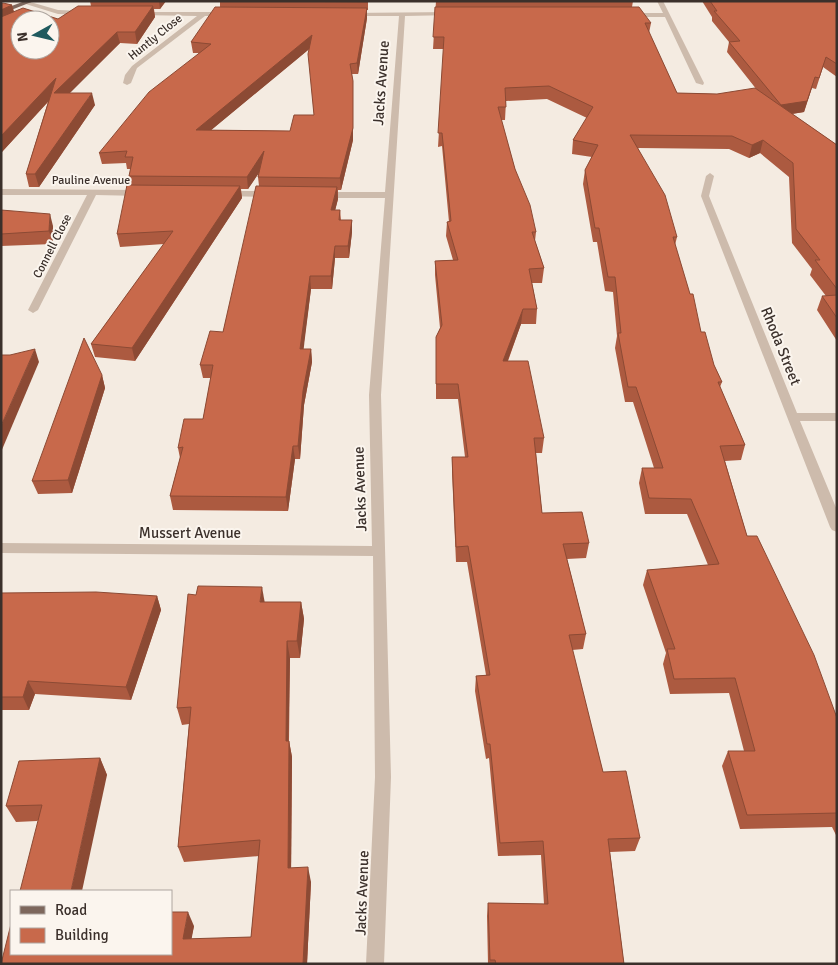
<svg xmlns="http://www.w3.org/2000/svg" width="838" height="965" font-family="Signika,sans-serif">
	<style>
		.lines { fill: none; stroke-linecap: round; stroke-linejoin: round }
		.minor { fill: #cdbbac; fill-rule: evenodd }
		.primary { fill: #7d675c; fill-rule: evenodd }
		.wall { fill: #ac5a40; fill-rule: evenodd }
		.shaded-wall { fill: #8c4a34 }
		.building { fill: #c8694b; stroke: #8c4a34; fill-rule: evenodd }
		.labels { text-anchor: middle; stroke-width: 4; stroke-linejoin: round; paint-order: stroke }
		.far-street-label { font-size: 12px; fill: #3b302b; stroke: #fbf5ee }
		.street-label { font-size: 15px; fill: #3b302b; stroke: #fbf5ee }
	</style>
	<rect width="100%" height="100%" fill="#f4ebe1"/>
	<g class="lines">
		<!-- minor -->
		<g class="minor">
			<path d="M 16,1 L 27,1 L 58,10 L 84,11 L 87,13 L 84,15 L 58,14 Z"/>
			<path d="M 657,1 L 663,1 L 704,83 L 703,85 L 696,83 L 665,17 L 629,17 L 626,15 L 629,13 L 663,13 Z"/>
			<path d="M 135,12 L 227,12 L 230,14 L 227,16 L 205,16 L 137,68 L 131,83 L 127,85 L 123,83 L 125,75 L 132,66 L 197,16 L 137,15 L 134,13 Z"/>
			<path d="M 452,12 L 454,13 L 454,15 L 405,16 L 381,395 L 391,777 L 384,964 L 366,964 L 375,777 L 373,556 L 1,553 L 1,543 L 372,546 L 369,395 L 385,198 L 321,198 L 317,195 L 321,192 L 385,192 L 399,16 L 349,16 L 347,15 L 347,13 Z"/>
			<path d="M 710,173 L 714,176 L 709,196 L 797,413 L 837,413 L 837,421 L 800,421 L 837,510 L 837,532 L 832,530 L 830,527 L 701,196 L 706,176 Z"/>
			<path d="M 1,189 L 141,190 L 145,193 L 141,196 L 96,195 L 38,310 L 33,313 L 28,310 L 87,195 L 1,195 Z"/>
			<path d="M 226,191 L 271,191 L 275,194 L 271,197 L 223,196 L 223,192 Z"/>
		</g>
		<!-- primary -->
		<path class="primary" d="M 25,1 L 34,1 L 1,14 L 1,10 Z"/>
	</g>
	<!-- wall -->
	<g class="wall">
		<path d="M 90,1 L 166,1 L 160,9 L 154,9 L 155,17 L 137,44 L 120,43 L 69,93 L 95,105 L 39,187 L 29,187 L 26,174 L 48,102 L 1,153 L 1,4 L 12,5 L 14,12 L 58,19 L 91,6 Z"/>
		<path d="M 220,1 L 368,1 L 368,10 L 367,10 L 367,18 L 358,74 L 352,74 L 353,92 L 353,140 L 341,190 L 338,190 L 338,199 L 335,210 L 340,210 L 341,220 L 352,220 L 352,232 L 349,258 L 335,258 L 332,289 L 311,289 L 303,349 L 311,349 L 312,362 L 304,405 L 300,459 L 295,459 L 288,511 L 173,510 L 170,496 L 180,458 L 178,448 L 203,419 L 211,378 L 203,378 L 200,365 L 223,332 L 259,186 L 258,177 L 259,172 L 248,189 L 241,189 L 242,198 L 135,361 L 95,357 L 91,344 L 164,244 L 120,247 L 117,234 L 131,185 L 129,176 L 131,169 L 127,169 L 126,163 L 102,164 L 99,153 L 199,53 L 193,53 L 191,42 L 220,7 ZM 309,49 L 314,115 L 290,131 L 211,130 Z"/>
		<path d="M 436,1 L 633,1 L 632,7 L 651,23 L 649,33 L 677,93 L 717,94 L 757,90 L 727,52 L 729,42 L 712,21 L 712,17 L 702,1 L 837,1 L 837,77 L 823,67 L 816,89 L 812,88 L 804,112 L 792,114 L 837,145 L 837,341 L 817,310 L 822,296 L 826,296 L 810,275 L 812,269 L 792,243 L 789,177 L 760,153 L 749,158 L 729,149 L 638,148 L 677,237 L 675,245 L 701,332 L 714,365 L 722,382 L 720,387 L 745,445 L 741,460 L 725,461 L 747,536 L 837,718 L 837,837 L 832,827 L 740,829 L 722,766 L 728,751 L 744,751 L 729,693 L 670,694 L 663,664 L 666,653 L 643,585 L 647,570 L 708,565 L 687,514 L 645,514 L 639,483 L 642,468 L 654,468 L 633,402 L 625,402 L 615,348 L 617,336 L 613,292 L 605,291 L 597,242 L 593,242 L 583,184 L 585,170 L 592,157 L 572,154 L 573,140 L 587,118 L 547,99 L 506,101 L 505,120 L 501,120 L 515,169 L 536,232 L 535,241 L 544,268 L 542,283 L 532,283 L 537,309 L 536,324 L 521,324 L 508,361 L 544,438 L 542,453 L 536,453 L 542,513 L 589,543 L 586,558 L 567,559 L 586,634 L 583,649 L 572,650 L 603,772 L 640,838 L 635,851 L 610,852 L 624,964 L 488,964 L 487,916 L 488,903 L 544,904 L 541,855 L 498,856 L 489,758 L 486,759 L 475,691 L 476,676 L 486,675 L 467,562 L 456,562 L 452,472 L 452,457 L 465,457 L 458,399 L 436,399 L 436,337 L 440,328 L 435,275 L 435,261 L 453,260 L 446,236 L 447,222 L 449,222 L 442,146 L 438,147 L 444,49 L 433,49 Z"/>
		<path d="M 1,210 L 53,226 L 53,244 L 1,246 Z"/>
		<path d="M 102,375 L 105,388 L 72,493 L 38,494 L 32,481 Z"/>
		<path d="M 1,593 L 157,596 L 161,610 L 131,700 L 35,694 L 29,710 L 1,710 Z"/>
		<path d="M 265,602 L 301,602 L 304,619 L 300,658 L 290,658 L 289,741 L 292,757 L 291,868 L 311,882 L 307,964 L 1,964 L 194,926 L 191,939 L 251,937 L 259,856 L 184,862 L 178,847 L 189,724 L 182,725 L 177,708 Z"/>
		<path d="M 100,758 L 107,775 L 37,821 L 16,822 L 6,806 Z"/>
	</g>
	<!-- shaded-wall -->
	<g class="shaded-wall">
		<path d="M 159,1 L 166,1 L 160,9 Z"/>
		<path d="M 12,5 L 15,16 L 1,22 L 1,10 Z"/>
		<path d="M 153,6 L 155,17 L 137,44 L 135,32 Z"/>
		<path d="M 367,8 L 367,18 L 358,74 L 357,63 Z"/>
		<path d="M 117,32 L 120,43 L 57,106 L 54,95 L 1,153 L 1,136 L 56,78 Z"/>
		<path d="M 312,35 L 313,46 L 198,141 L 196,130 Z"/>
		<path d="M 815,77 L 804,112 L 778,116 L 781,105 Z"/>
		<path d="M 353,81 L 353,140 L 341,190 L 340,178 Z"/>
		<path d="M 92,93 L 95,105 L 39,187 L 35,174 Z"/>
		<path d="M 763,140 L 760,153 L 749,158 L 752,145 Z"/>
		<path d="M 264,151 L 266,163 L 248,189 L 247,177 Z"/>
		<path d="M 240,186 L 242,198 L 135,361 L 132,348 Z"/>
		<path d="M 337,187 L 338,199 L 332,223 L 331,210 Z"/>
		<path d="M 50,214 L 53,226 L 53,244 L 49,231 Z"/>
		<path d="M 352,220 L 352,232 L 349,258 L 348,246 Z"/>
		<path d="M 335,246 L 335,258 L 332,289 L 331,276 Z"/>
		<path d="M 310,276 L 311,289 L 302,362 L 300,349 Z"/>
		<path d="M 523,309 L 521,324 L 502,376 L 503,361 Z"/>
		<path d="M 35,349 L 39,362 L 1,452 L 1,426 Z"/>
		<path d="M 311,349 L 312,362 L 304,405 L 300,459 L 298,446 L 303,391 Z"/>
		<path d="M 102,375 L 105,388 L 72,493 L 68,480 Z"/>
		<path d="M 293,446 L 295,459 L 288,511 L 286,497 Z"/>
		<path d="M 262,587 L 265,604 L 260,602 Z"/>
		<path d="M 157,596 L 161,610 L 131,700 L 126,687 Z"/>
		<path d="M 301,602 L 304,619 L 300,658 L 297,641 Z"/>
		<path d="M 287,641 L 290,658 L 288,758 L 286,741 Z"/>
		<path d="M 28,681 L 35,694 L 29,710 L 23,697 Z"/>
		<path d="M 289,741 L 292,757 L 291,883 L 288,868 Z"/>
		<path d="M 100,758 L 107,775 L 82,891 L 71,891 Z"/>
		<path d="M 308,867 L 311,882 L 307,964 L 303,964 Z"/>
		<path d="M 188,912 L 194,926 L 189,953 L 183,939 Z"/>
	</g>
	<!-- building -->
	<g class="building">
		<path d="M 281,1 L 368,1 L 368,2 Z"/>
		<path d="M 710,1 L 837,1 L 837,64 L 826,57 L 819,78 L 815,77 L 807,101 L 781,105 L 729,42 L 740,41 L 714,11 L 717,11 Z"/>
		<path d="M 3,3 L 12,5 L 1,10 L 1,4 Z"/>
		<path d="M 78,6 L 153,6 L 135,32 L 117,32 L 54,93 L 92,93 L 35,174 L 26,174 L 56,78 L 1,136 L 1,17 L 23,8 L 58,19 ZM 20,20 L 50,20 L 50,50 L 20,50 Z"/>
		<path d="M 215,7 L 367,8 L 357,63 L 350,64 L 353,81 L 353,128 L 340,178 L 258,177 L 264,151 L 247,177 L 129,176 L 133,157 L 125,157 L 127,151 L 99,153 L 149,92 L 211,44 L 191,42 ZM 312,35 L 308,54 L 314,115 L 294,115 L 290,131 L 196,130 Z"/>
		<path d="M 435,7 L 639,7 L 651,23 L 645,23 L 677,93 L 717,94 L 755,88 L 837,145 L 837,289 L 815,260 L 820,260 L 796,229 L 793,163 L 763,140 L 752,145 L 732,136 L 630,135 L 665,195 L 677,237 L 673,237 L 690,294 L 693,294 L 701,332 L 705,332 L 714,365 L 722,382 L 718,382 L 745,445 L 720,446 L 747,536 L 757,536 L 814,655 L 837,718 L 837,813 L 747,815 L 728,751 L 755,751 L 735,678 L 674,679 L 667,649 L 675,649 L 647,570 L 719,564 L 691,499 L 649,498 L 642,468 L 663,468 L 636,387 L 628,387 L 618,333 L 621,333 L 615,277 L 608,277 L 599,228 L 595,228 L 585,170 L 598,145 L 573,140 L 593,107 L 549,86 L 505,88 L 506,107 L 498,107 L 515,169 L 530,205 L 536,232 L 532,232 L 544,268 L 529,269 L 537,309 L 523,309 L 503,361 L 528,361 L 544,438 L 534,438 L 542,513 L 582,512 L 589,543 L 563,544 L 586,634 L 569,635 L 603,772 L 626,771 L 640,838 L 608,839 L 624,964 L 496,964 L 495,960 L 490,960 L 488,903 L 548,904 L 543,841 L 500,843 L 490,744 L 487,744 L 476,676 L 490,675 L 468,546 L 456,547 L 452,457 L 468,457 L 458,384 L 436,384 L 436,337 L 442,325 L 435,261 L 458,260 L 447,222 L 451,221 L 442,133 L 438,133 L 444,37 L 433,37 Z"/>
		<path d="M 127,185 L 240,186 L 132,348 L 91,344 L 173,231 L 117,234 Z"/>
		<path d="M 256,186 L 337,187 L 331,210 L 340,210 L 339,220 L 352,220 L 348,246 L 335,246 L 331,276 L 310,276 L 300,349 L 311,349 L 303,391 L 298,446 L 293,446 L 286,497 L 170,496 L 183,447 L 178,448 L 184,419 L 203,419 L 213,365 L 200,365 L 210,331 L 223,332 Z"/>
		<path d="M 1,210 L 50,214 L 49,231 L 1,234 Z"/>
		<path d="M 837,295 L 837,318 L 822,296 Z"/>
		<path d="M 84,338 L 102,375 L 68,480 L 32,481 Z"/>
		<path d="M 35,349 L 1,426 L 1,355 L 10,355 Z"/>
		<path d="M 198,586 L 262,587 L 260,602 L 301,602 L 297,641 L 287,641 L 286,741 L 289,741 L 288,868 L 308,867 L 303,964 L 1,964 L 11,924 L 11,954 L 171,954 L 171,912 L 188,912 L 183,939 L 251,937 L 260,840 L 178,847 L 191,707 L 177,708 L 188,594 L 196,595 Z"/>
		<path d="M 96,592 L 157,596 L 126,687 L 28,681 L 23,697 L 1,697 L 1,593 Z"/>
		<path d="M 100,758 L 71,891 L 20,891 L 42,805 L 6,806 L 19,761 Z"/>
	</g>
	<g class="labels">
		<!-- far-street labels -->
		<g class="far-street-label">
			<text transform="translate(155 37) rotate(-39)" y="4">Huntly Close</text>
			<text x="91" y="184">Pauline Avenue</text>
			<text transform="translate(52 246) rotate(-63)" y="4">Connell Close</text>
		</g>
		<!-- street labels -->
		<g class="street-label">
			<text transform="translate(381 83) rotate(-86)" y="5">Jacks Avenue</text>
			<text transform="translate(781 346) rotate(68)" y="5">Rhoda Street</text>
			<text transform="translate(360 489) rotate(-92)" y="5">Jacks Avenue</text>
			<text x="190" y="538">Mussert Avenue</text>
			<text transform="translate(362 893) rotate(-88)" y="5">Jacks Avenue</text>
		</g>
	</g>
	<!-- border -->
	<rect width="838" height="965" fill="none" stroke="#3b302b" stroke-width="5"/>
	<!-- legend -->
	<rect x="10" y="890" width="162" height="65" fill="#fbf5ee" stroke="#aea6a0"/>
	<rect x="20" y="906" width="25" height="8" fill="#7d675c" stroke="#aea6a0"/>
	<text x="55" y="915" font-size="15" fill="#3b302b">Road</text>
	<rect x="20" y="928" width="25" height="15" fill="#c8694b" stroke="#aea6a0"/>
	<text x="55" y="940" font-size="15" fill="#3b302b">Building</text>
	<!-- north arrow -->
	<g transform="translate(35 35) rotate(262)"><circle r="24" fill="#fbf5ee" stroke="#aea6a0"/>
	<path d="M0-4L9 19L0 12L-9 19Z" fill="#1f5a5e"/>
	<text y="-8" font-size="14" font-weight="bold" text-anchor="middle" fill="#3b302b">N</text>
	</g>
</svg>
